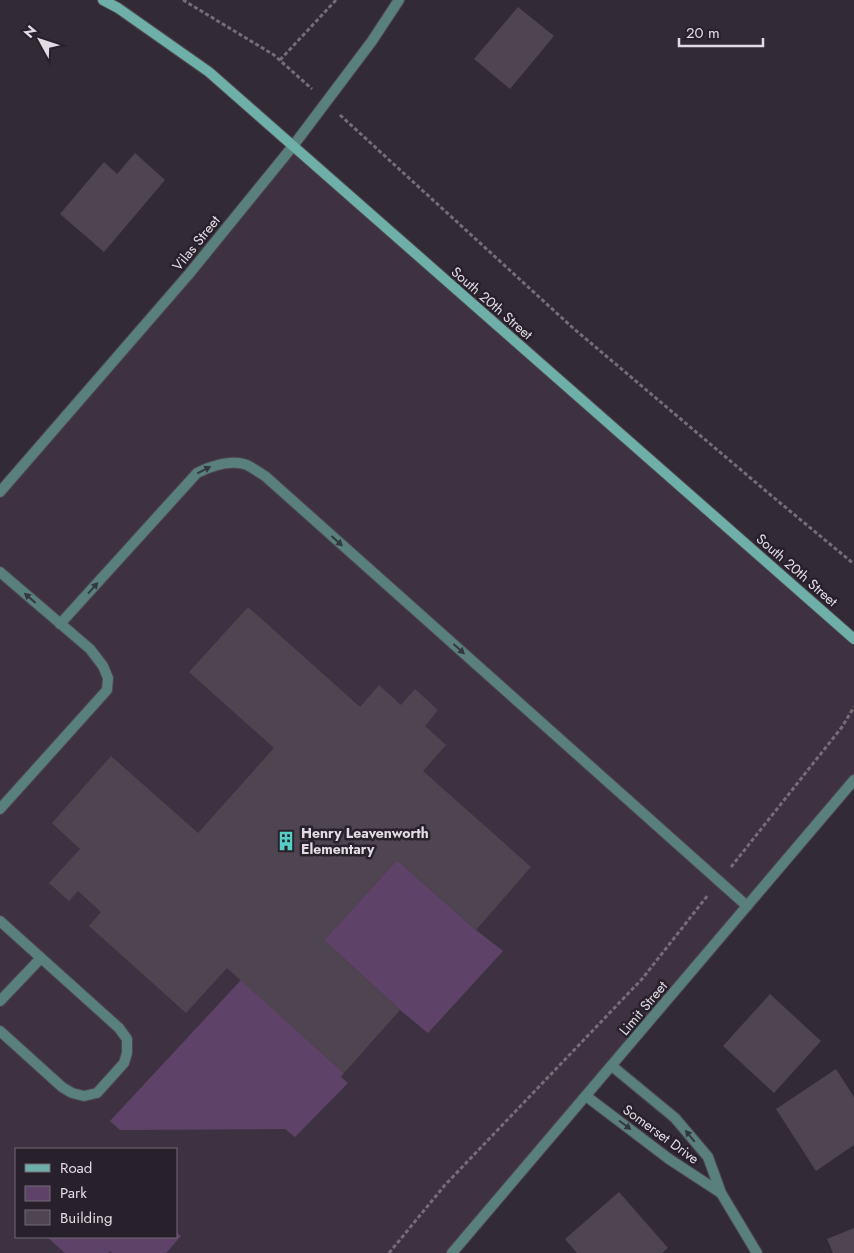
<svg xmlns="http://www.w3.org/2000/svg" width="854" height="1253" font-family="Jost,sans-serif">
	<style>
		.built { fill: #3e3242; fill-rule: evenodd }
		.green { fill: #5f4268 }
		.building { fill: #4e4550 }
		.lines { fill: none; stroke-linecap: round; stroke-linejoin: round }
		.lane-casing { stroke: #4e4650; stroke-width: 12 }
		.street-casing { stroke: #4e4650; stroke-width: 12 }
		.secondary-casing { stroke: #4e4650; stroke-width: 12 }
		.path { stroke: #756e77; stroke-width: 3; stroke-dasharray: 4 2.5; stroke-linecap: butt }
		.lane { stroke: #59807c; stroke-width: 10 }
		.street { stroke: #59807c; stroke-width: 10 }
		.secondary { stroke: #6fafa9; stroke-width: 10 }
		.oneway { fill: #34383e }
		.labels { text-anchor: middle; stroke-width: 5; stroke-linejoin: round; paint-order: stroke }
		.street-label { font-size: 14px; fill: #e1dce3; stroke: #28202a }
		.poi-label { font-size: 14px; font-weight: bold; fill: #e1dce3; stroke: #28202a; text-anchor: start }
	</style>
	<rect width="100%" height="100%" fill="#322a34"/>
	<!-- built -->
	<path class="built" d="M 293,146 L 854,639 L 854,780 L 452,1253 L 0,1253 L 0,492 ZM 16,1149 L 176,1149 L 176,1237 L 16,1237 Z"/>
	<!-- green -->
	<g class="green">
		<path d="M 397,860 L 476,930 L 503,951 L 428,1033 L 400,1010 L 324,940 Z"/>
		<path d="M 241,980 L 344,1073 L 341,1077 L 348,1083 L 295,1137 L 285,1129 L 120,1130 L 110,1121 Z"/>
		<path d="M 176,1232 L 181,1236 L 166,1253 L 112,1253 L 110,1251 L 108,1253 L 65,1253 L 47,1237 L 176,1237 Z"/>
	</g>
	<!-- building -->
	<g class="building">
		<path d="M 518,7 L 554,36 L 510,89 L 474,59 Z"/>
		<path d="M 135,153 L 165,180 L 104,252 L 60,214 L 104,162 L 117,174 Z"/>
		<path d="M 248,607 L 360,707 L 379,685 L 401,705 L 415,689 L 438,710 L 425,726 L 446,745 L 423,771 L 531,867 L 476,930 L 397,860 L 324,940 L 400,1010 L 344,1073 L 227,968 L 186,1013 L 89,926 L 101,912 L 78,891 L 69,901 L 49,883 L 80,849 L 52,823 L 111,756 L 198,833 L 274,748 L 189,672 Z"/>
		<path d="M 770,994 L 821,1041 L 774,1093 L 723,1046 Z"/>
		<path d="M 836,1069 L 854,1097 L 854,1145 L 816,1171 L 776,1109 Z"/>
		<path d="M 619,1192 L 668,1248 L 662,1253 L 577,1253 L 565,1239 Z"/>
		<path d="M 854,1228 L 854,1253 L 833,1253 L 827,1239 Z"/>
	</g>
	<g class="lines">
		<defs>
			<g id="lane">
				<path d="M 0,572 L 90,649 L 103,666 L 108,678 L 107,690 L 0,809"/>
				<path d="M 60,624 L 197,473 C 211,466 227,460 244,464 C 251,466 258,472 265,476 L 747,906"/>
				<path d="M 0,921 L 119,1028 L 127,1039 L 127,1053 L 124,1063 L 97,1093 L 84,1096 L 72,1093 L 62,1087 L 0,1031"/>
				<path d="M 0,1001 L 41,958"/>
			</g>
			<g id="street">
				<path d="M 0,492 L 189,274 L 293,146 L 372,41 L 399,0"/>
				<path d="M 612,1066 L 675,1118 L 708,1157 L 721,1193 L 757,1253"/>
				<path d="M 586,1096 L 669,1159 L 721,1193"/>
				<path d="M 452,1253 L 854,780"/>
			</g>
			<path id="secondary" d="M 103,0 L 118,8 L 209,72 L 854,639"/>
		</defs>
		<!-- lane casing -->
		<use href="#lane" class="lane-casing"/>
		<!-- street casing -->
		<use href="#street" class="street-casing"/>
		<!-- secondary casing -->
		<use href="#secondary" class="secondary-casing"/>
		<!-- path -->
		<g class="path">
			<path d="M 183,0 L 274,55 L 312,89"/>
			<path d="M 280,60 L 336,0"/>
			<path d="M 340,115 L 573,328 L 773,497 L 854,564"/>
			<path d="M 731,867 L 842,727 L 854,707"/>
			<path d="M 389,1253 L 445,1185 L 642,979 L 708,895"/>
		</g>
		<!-- lane -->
		<use href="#lane" class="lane"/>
		<!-- street -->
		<use href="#street" class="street"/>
		<!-- secondary -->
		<use href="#secondary" class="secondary"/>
	</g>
	<!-- one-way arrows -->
	<defs><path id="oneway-solid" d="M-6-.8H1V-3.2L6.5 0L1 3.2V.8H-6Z" transform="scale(1.25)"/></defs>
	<g class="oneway">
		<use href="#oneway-solid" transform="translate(204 470) rotate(-27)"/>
		<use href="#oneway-solid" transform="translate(337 541) rotate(42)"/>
		<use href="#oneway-solid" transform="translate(93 588) rotate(-48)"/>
		<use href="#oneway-solid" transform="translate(30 598) rotate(-139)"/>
		<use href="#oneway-solid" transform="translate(459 649) rotate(42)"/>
		<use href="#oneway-solid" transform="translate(625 1125) rotate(37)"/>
		<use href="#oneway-solid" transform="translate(690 1136) rotate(-129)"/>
	</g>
	<!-- icons -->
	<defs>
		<symbol id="building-bare" viewBox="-9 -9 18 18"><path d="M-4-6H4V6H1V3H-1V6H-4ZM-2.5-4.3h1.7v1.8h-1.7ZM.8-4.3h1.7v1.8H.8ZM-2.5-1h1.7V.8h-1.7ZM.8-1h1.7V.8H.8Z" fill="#55cec5" stroke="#28202a" stroke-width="2.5" paint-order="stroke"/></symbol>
	</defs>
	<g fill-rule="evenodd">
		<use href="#building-bare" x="272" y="827" width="28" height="28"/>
	</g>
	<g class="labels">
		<!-- street labels -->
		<g class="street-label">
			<text transform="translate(196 243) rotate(-51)" y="5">Vilas Street</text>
			<text transform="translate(492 303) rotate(41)" y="5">South 20th Street</text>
			<text transform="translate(797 570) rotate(41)" y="5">South 20th Street</text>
			<text transform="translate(643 1008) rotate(-50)" y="5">Limit Street</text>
			<text transform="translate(661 1134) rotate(36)" y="5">Somerset Drive</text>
		</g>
		<!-- poi labels -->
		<g class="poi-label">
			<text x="301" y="838">Henry Leavenworth<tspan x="301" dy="16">Elementary</tspan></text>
		</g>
	</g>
	<!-- legend -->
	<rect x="15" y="1148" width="162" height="90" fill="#28202a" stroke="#726b74"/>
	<rect x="25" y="1164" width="25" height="8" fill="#6fafa9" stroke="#726b74"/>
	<text x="60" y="1173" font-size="15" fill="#e1dce3">Road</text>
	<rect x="25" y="1186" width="25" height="15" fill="#5f4268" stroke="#726b74"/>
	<text x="60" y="1198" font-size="15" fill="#e1dce3">Park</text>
	<rect x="25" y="1210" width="25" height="15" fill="#4e4550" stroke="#726b74"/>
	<text x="60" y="1223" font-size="15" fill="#e1dce3">Building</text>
	<!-- north arrow -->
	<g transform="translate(40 40) rotate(310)" stroke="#28202a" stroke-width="4" paint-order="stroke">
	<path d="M0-4L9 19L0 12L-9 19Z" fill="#e1dce3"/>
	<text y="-8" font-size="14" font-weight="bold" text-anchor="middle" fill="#e1dce3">N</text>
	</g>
	<!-- scale -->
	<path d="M679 38v8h84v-8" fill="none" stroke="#e1dce3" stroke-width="2.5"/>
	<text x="686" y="38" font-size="15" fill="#e1dce3" stroke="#28202a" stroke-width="4" paint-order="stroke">20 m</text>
</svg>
